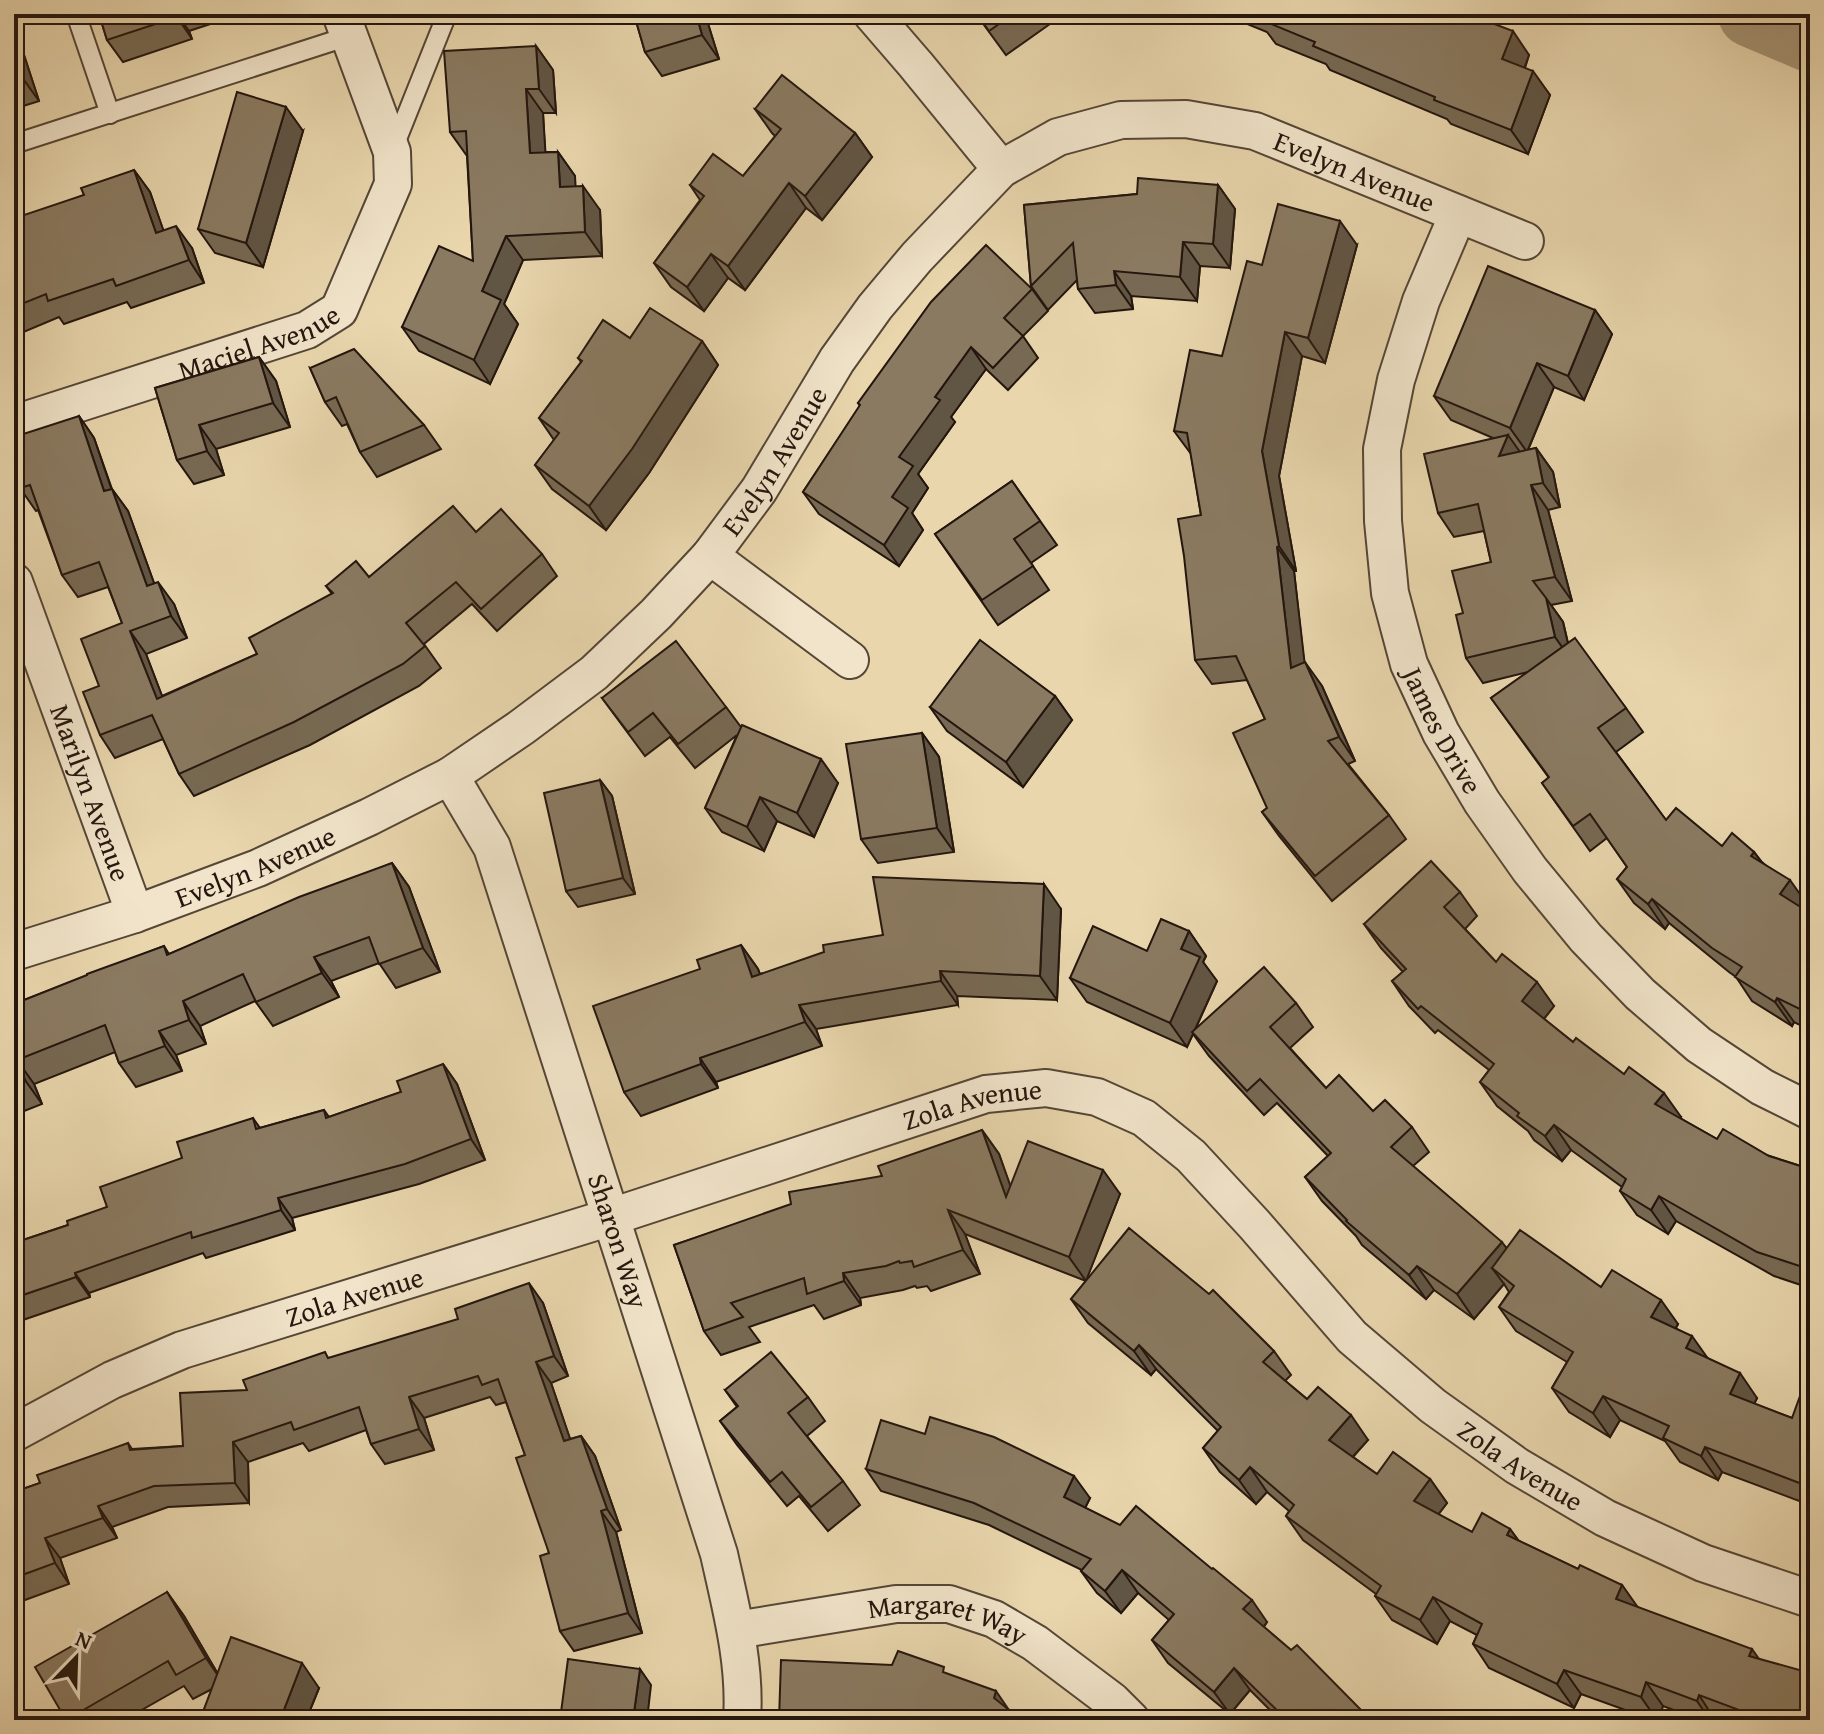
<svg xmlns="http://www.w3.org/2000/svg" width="1824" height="1734" font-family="'Gentium Book Plus',serif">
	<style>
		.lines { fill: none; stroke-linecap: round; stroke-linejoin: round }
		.river { stroke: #a69577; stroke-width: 66 }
		.service-casing { stroke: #554636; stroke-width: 22 }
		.minor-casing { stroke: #554636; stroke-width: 40 }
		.service { stroke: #f1e4ca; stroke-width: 18 }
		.minor { stroke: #f1e4ca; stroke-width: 36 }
		.wall { fill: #776953; stroke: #24160e; stroke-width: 2 }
		.shaded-wall { fill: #615544; stroke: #24160e; stroke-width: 2 }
		.building { fill: #8a7a61; stroke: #24160e; stroke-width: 2 }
		.labels { text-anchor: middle; stroke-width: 8; stroke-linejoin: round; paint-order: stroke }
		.street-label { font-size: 28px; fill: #24160e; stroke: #f1e4ca }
	</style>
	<rect width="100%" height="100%" fill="#e9d6ad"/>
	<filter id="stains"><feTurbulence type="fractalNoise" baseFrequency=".0025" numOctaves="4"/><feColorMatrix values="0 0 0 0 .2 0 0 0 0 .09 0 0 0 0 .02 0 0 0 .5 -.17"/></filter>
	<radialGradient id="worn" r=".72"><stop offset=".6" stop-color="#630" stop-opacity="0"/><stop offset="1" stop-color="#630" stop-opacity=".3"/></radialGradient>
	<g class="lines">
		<!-- river -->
		<path class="river" d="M 1751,14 L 1810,39"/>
		<defs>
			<g id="service">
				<path d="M 76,14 L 110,114"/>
				<path d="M 14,144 L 349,36"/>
				<path d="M 393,149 L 447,14"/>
			</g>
			<g id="minor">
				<path d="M 872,14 L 916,65 L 1001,169"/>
				<path id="s1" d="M 1458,214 L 1421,301 L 1396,380 L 1382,449 L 1383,521 L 1390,593 L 1409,664 L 1441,733 L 1482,802 L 1530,870 L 1586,938 L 1640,994 L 1699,1045 L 1762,1087 L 1810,1111"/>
				<path id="s2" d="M 14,424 L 307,330 L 339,310 L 393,184 L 392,152 L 341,14"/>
				<path d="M 710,556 L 850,660"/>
				<path id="s3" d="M 14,582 L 135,914"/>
				<path id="s4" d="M 450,776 L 492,847 L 719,1554 C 731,1608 746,1664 742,1720"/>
				<path id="s5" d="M 14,952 L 135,914 L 258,868 L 369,817 L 450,776 L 522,727 L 594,673 L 656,614 L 710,556 L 759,490 L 837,360 L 875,307 L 917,257 L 1001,169 L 1058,137 L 1121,120 L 1186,119 L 1255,131 L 1525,241"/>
				<path id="s6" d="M 14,1433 L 112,1380 L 182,1350 L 611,1217 L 986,1094 L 1046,1088 L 1097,1097 L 1144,1118 L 1191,1156 L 1254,1224 L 1352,1337 L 1433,1406 L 1517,1466 L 1605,1518 L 1703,1563 L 1810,1599"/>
				<path id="s7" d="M 736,1630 L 896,1604 L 949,1604 L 994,1619 L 1035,1643 L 1112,1701 L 1131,1720"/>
			</g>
		</defs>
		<!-- service casing -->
		<use href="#service" class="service-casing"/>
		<!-- minor casing -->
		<use href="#minor" class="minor-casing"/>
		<!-- service -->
		<use href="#service" class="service"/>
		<!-- minor -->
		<use href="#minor" class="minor"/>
	</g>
	<!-- wall -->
	<g class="wall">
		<path d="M 99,14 L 241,14 L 189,31 L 192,39 L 123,62 L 107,40 Z"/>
		<path d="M 634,14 L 705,14 L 719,59 L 662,76 L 645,52 Z"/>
		<path d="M 976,14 L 1064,14 L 1006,55 Z"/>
		<path d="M 1193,14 L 1216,14 L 1215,18 Z"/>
		<path d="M 1223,14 L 1468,14 L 1529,55 L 1525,68 L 1550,95 L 1528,154 L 1451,124 L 1447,119 L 1330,70 L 1326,64 L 1276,44 L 1267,32 Z"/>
		<path d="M 14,40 L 23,52 L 39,101 L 14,109 Z"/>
		<path d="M 536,46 L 553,70 L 556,113 L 543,113 L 545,152 L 558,152 L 575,176 L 575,186 L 600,210 L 602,256 L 523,260 L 504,304 L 518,324 L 490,384 L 419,351 L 402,327 L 473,261 L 467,156 L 450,132 Z"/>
		<path d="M 755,109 L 855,133 L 872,157 L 822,220 L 806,208 L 745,290 L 728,278 L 704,311 L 671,287 L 654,263 L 700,200 L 690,185 L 743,176 L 775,136 L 772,133 Z"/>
		<path d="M 303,131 L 263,267 L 215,253 L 198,229 Z"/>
		<path d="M 134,170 L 150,192 L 163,230 L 192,248 L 204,283 L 131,308 L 127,302 L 64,324 L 59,317 L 14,336 L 14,224 L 84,195 Z"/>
		<path d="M 1218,185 L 1235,209 L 1230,268 L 1200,266 L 1197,301 L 1131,296 L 1133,309 L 1095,313 L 1078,289 L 1077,280 L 1048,310 L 1031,286 L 1024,205 L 1137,194 Z"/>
		<path d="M 1357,245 L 1325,363 L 1302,356 L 1279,476 L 1296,571 L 1294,571 L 1304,662 L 1322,686 L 1355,761 L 1348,764 L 1389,815 L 1406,839 L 1332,901 L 1279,836 L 1262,812 L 1267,808 L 1265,719 L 1247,680 L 1212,684 L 1195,660 L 1201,515 L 1191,454 L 1174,431 L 1222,356 Z"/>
		<path d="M 1032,289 L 1048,311 L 1023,336 L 1038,358 L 1008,390 L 986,369 L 951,417 L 955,422 L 918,474 L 928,488 L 912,513 L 923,530 L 899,566 L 819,514 L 803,492 L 860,406 L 858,403 Z"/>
		<path d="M 1595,310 L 1612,334 L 1584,400 L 1554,387 L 1528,450 L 1536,448 L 1553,472 L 1560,507 L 1548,510 L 1572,601 L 1551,605 L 1563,622 L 1568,643 L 1626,708 L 1643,732 L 1616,752 L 1666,820 L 1722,846 L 1754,852 L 1762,862 L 1807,904 L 1803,909 L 1810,913 L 1810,1030 L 1794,1022 L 1792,1026 L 1752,1001 L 1736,977 L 1729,972 L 1669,923 L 1665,929 L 1634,903 L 1617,879 L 1627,867 L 1607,838 L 1590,851 L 1542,783 L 1549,778 L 1491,698 L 1528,672 L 1483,683 L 1466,658 L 1463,613 L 1491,562 L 1484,531 L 1454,537 L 1438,513 L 1493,438 L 1451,420 L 1434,396 Z"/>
		<path d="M 630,338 L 702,341 L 718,365 L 649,473 L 606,530 L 552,489 L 535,465 L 554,440 L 539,418 L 581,362 L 578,358 Z"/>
		<path d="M 259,357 L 276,381 L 290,427 L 216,449 L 224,475 L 194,484 L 177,460 L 155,388 Z"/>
		<path d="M 310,368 L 424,425 L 441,449 L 377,477 L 360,452 L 347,424 L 342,426 L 325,402 Z"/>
		<path d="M 79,416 L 94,438 L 112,489 L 128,511 L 154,583 L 174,604 L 187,638 L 146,654 L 162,696 L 257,654 L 332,594 L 326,586 L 369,577 L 476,532 L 542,554 L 557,576 L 497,631 L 472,604 L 424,644 L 441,668 L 419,686 L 310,745 L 194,796 L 179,774 L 163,739 L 115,758 L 100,735 L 99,686 L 122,623 L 108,587 L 78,597 L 62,575 L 38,510 L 36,511 L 20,488 Z"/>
		<path d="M 1012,481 L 1057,545 L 1031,563 L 1049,590 L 998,625 L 935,534 Z"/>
		<path d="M 1055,696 L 1072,720 L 1023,787 L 947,731 L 930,707 Z"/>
		<path d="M 602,698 L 726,707 L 741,727 L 838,783 L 814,837 L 777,821 L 764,851 L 722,832 L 705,808 L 737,735 L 695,768 L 670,737 L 645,756 Z"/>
		<path d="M 922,733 L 939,757 L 954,852 L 878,863 L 861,839 Z"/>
		<path d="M 600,780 L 612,796 L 635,894 L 578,907 L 566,891 Z"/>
		<path d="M 392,863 L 409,887 L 440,972 L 396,988 L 379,963 L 331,981 L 339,997 L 273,1026 L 255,1001 L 200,1026 L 206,1044 L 176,1055 L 182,1071 L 136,1087 L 119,1063 L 115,1052 L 34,1084 L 42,1104 L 14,1115 L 14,1004 L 164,946 L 169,954 Z"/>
		<path d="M 1460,892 L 1477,916 L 1465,929 L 1496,962 L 1554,1006 L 1544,1019 L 1573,1042 L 1681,1117 L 1680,1118 L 1717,1139 L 1810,1169 L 1810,1288 L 1774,1276 L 1676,1221 L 1668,1234 L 1637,1215 L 1620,1191 L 1622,1187 L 1571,1150 L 1562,1161 L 1534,1140 L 1528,1131 L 1497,1106 L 1480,1082 L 1489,1070 L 1438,1030 L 1435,1033 L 1409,1006 L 1392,981 L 1403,972 L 1381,948 L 1364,924 Z"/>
		<path d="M 1061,909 L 1057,1000 L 957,996 L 958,1005 L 816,1029 L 822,1046 L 716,1082 L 718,1088 L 641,1116 L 624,1092 L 700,969 L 741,945 L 758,969 L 760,974 Z"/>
		<path d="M 1189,931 L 1206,956 L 1203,962 L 1217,981 L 1195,1030 L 1296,1003 L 1313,1027 L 1290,1048 L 1326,1088 L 1373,1111 L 1412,1127 L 1429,1152 L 1413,1166 L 1507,1248 L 1601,1287 L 1678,1324 L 1676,1328 L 1707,1358 L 1757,1398 L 1754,1404 L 1792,1418 L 1810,1400 L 1810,1505 L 1722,1472 L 1718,1480 L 1680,1462 L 1665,1441 L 1620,1420 L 1610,1437 L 1569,1412 L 1552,1388 L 1567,1362 L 1516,1331 L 1499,1307 L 1509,1292 L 1504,1284 L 1474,1319 L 1434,1290 L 1426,1299 L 1362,1245 L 1356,1236 L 1322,1201 L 1305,1177 L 1328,1156 L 1277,1103 L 1264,1115 L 1209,1056 L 1193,1034 L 1187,1047 L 1087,1002 L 1070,978 L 1147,951 Z"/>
		<path d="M 443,1064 L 457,1084 L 485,1160 L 419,1184 L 292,1218 L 295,1230 L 206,1258 L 203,1253 L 89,1293 L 90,1297 L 14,1323 L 14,1243 L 68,1225 L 107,1207 L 182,1158 L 253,1118 L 260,1128 L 324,1110 L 329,1117 L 401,1092 Z"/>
		<path d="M 982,1130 L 999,1154 L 1010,1186 L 1120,1194 L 1086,1280 L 1274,1351 L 1291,1375 L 1285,1381 L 1307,1399 L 1368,1440 L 1353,1457 L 1377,1474 L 1430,1479 L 1447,1503 L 1438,1515 L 1472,1532 L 1510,1529 L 1519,1541 L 1578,1569 L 1622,1585 L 1637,1607 L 1759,1659 L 1810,1720 L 1701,1720 L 1663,1706 L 1658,1720 L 1653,1720 L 1581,1694 L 1574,1708 L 1489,1668 L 1473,1644 L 1477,1635 L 1450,1621 L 1437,1644 L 1392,1620 L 1375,1596 L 1376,1594 L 1303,1540 L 1286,1516 L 1289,1511 L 1267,1492 L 1256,1504 L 1220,1472 L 1203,1448 L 1218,1431 L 1156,1369 L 1151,1375 L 1088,1323 L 1071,1299 L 1086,1281 L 965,1234 L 980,1274 L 931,1291 L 927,1286 L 917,1288 L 915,1286 L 903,1290 L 860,1298 L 861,1305 L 824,1319 L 814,1305 L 749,1327 L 760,1342 L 721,1355 L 704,1331 L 674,1245 L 882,1176 Z"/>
		<path d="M 543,1303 L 568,1376 L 551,1383 L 570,1439 L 581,1436 L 595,1456 L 621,1530 L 616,1532 L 642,1633 L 574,1651 L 560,1631 L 549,1553 L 525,1455 L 506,1402 L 496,1405 L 490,1397 L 424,1418 L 434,1450 L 385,1464 L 371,1444 L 366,1430 L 309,1451 L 303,1443 L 248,1462 L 249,1503 L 168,1507 L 112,1527 L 117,1538 L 60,1558 L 69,1584 L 14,1604 L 14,1492 L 40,1483 L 128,1443 L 132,1449 L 183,1446 L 247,1390 L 330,1358 Z"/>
		<path d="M 725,1390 L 808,1397 L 825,1421 L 807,1436 L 843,1481 L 860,1505 L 828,1531 L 799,1496 L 787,1506 L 737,1445 L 720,1421 L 737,1407 Z"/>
		<path d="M 866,1469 L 1090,1498 L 1085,1508 L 1267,1622 L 1264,1627 L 1364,1713 L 1369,1720 L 1280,1720 L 1250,1690 L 1230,1714 L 1168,1663 L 1152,1640 L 1169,1620 L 1138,1593 L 1121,1613 L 1097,1593 L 1081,1571 L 1082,1570 L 989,1525 L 881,1491 Z"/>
		<path d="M 167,1592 L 184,1616 L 218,1674 L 319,1688 L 306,1720 L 200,1720 L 212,1689 L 193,1699 L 184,1686 L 124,1720 L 66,1720 Z"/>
	</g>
	<!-- shaded-wall -->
	<g class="shaded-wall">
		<path d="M 175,14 L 177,14 L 189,31 L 192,39 Z"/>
		<path d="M 696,14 L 705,14 L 719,59 L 702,35 Z"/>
		<path d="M 1513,31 L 1529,55 L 1519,83 L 1502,59 Z"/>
		<path d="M 14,40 L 23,52 L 39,101 L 24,80 L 14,50 Z"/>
		<path d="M 536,46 L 553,70 L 556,113 L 539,89 Z"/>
		<path d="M 1533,71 L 1550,95 L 1528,154 L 1511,130 Z"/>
		<path d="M 526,89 L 543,113 L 547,177 L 530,153 Z"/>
		<path d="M 286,107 L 303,131 L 263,267 L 246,243 Z"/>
		<path d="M 855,133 L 872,157 L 822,220 L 805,196 Z"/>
		<path d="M 558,152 L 575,176 L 577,211 L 560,187 Z"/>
		<path d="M 134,170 L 150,192 L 172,255 L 156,233 Z"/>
		<path d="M 789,183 L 806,208 L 745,290 L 728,266 Z"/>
		<path d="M 1218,185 L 1235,209 L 1230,268 L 1213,244 Z"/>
		<path d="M 583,186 L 600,210 L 602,256 L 585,232 Z"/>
		<path d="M 1340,221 L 1357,245 L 1325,363 L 1308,338 Z"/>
		<path d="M 176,226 L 192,248 L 204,283 L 189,260 Z"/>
		<path d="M 506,236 L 523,260 L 504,304 L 518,324 L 490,384 L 474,360 L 482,291 Z"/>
		<path d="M 1183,242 L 1200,266 L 1197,301 L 1180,277 Z"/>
		<path d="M 711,254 L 728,278 L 704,311 L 687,287 Z"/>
		<path d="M 1114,271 L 1131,296 L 1133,309 L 1116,285 Z"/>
		<path d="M 1595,310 L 1612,334 L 1584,400 L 1568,376 Z"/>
		<path d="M 1285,332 L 1302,356 L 1279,476 L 1296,571 L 1279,546 L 1262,451 Z"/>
		<path d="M 702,341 L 718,365 L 649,473 L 606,530 L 589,506 Z"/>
		<path d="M 971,347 L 986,369 L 951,417 L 955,422 L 918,474 L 928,488 L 912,513 L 923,530 L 899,566 L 884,545 L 899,457 L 935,397 Z"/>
		<path d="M 259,357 L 276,381 L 290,427 L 273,403 Z"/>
		<path d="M 1537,363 L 1554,387 L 1527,452 L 1510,428 Z"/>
		<path d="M 79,416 L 94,438 L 120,514 L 104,491 Z"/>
		<path d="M 199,425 L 216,449 L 224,475 L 207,451 Z"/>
		<path d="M 1508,435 L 1525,459 L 1499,456 Z"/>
		<path d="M 1536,448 L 1553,472 L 1560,507 L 1543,483 Z"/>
		<path d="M 1531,485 L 1548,510 L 1572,601 L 1555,577 Z"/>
		<path d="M 112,489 L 128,511 L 163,608 L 147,586 Z"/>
		<path d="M 1277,547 L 1294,571 L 1308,692 L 1291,668 Z"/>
		<path d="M 158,582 L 174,604 L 187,638 L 171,616 Z"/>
		<path d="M 1546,598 L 1563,622 L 1572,661 L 1555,637 Z"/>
		<path d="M 130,631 L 146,654 L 172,722 L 157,699 Z"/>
		<path d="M 1305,662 L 1322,686 L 1355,761 L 1339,737 Z"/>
		<path d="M 1055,696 L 1072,720 L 1023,787 L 1006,762 Z"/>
		<path d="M 922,733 L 939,757 L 954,852 L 937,828 Z"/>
		<path d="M 821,759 L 838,783 L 814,837 L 797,813 Z"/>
		<path d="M 600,780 L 612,796 L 635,894 L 623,878 Z"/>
		<path d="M 760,797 L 777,821 L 764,851 L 747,827 Z"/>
		<path d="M 1754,852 L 1771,876 L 1751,856 Z"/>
		<path d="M 392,863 L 409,887 L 440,972 L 423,948 Z"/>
		<path d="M 1790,880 L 1807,904 L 1797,919 L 1780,894 Z"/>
		<path d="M 1044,884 L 1061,909 L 1057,1000 L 1040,976 Z"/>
		<path d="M 1652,899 L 1669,923 L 1665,929 L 1648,904 Z"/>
		<path d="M 1189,931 L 1206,956 L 1203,962 L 1217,981 L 1187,1047 L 1170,1023 L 1181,949 Z"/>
		<path d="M 741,945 L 758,969 L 769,1001 L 752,977 Z"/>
		<path d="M 314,957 L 331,981 L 339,997 L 322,973 Z"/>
		<path d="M 940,971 L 957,996 L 958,1005 L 941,981 Z"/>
		<path d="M 1537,982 L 1554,1006 L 1539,1025 L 1522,1001 Z"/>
		<path d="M 1777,998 L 1794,1022 L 1792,1026 L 1775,1002 Z"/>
		<path d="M 183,1001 L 200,1026 L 206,1044 L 189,1020 Z"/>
		<path d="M 799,1005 L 816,1029 L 822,1046 L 805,1022 Z"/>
		<path d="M 159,1031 L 176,1055 L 182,1071 L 165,1046 Z"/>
		<path d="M 700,1058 L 716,1082 L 718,1088 L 701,1064 Z"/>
		<path d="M 17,1060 L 34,1084 L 42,1104 L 25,1080 Z"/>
		<path d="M 443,1064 L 457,1084 L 485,1160 L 471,1139 Z"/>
		<path d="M 1664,1093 L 1681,1117 L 1672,1128 L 1655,1104 Z"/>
		<path d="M 1554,1125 L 1571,1150 L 1562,1161 L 1545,1136 Z"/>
		<path d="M 982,1130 L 999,1154 L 1023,1221 L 1006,1197 Z"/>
		<path d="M 1103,1170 L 1120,1194 L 1086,1281 L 1069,1257 Z"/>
		<path d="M 1659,1196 L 1676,1221 L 1668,1234 L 1651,1210 Z"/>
		<path d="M 278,1198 L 292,1218 L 295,1230 L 281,1210 Z"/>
		<path d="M 948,1210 L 965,1234 L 980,1274 L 963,1250 Z"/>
		<path d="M 1502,1242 L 1519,1266 L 1492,1268 L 1504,1284 L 1474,1319 L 1457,1294 Z"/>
		<path d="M 1417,1266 L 1434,1290 L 1426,1299 L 1409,1275 Z"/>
		<path d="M 75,1273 L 89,1293 L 90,1297 L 76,1277 Z"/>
		<path d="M 843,1273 L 860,1298 L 861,1305 L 844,1281 Z"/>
		<path d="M 529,1283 L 543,1303 L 568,1376 L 554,1356 Z"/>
		<path d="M 1661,1300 L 1678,1324 L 1668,1341 L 1651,1317 Z"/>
		<path d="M 1692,1336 L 1709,1360 L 1686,1348 Z"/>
		<path d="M 1139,1345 L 1156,1369 L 1151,1375 L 1134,1351 Z"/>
		<path d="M 536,1362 L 551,1383 L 578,1462 L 564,1441 Z"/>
		<path d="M 1740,1373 L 1757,1398 L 1747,1418 L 1730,1394 Z"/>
		<path d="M 1603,1396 L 1620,1420 L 1610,1437 L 1593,1413 Z"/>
		<path d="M 409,1397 L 424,1418 L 434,1450 L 419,1429 Z"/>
		<path d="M 1351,1415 L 1368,1440 L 1346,1464 L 1329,1440 Z"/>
		<path d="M 581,1436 L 595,1456 L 621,1530 L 607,1509 Z"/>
		<path d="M 233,1442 L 248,1462 L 249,1503 L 235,1483 Z"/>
		<path d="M 1705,1447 L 1722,1472 L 1718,1480 L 1701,1456 Z"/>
		<path d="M 1250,1467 L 1267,1492 L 1256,1504 L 1239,1480 Z"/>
		<path d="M 1074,1476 L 1090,1498 L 1079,1520 L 1064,1497 Z"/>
		<path d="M 1430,1479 L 1447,1503 L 1430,1525 L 1414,1501 Z"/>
		<path d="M 98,1506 L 112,1527 L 117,1538 L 103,1518 Z"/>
		<path d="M 601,1511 L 616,1532 L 642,1633 L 628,1613 Z"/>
		<path d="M 1510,1529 L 1527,1553 L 1507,1535 Z"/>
		<path d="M 45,1538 L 60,1558 L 69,1584 L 55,1563 Z"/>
		<path d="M 1122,1570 L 1138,1593 L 1121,1613 L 1105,1591 Z"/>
		<path d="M 1622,1585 L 1639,1609 L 1616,1599 Z"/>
		<path d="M 167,1592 L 184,1616 L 223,1683 L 206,1658 Z"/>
		<path d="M 1433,1597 L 1450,1621 L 1437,1644 L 1420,1620 Z"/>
		<path d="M 1252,1600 L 1267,1622 L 1259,1632 L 1243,1609 Z"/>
		<path d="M 1752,1649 L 1769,1673 L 1749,1656 Z"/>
		<path d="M 302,1663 L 319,1688 L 306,1720 L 280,1720 Z"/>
		<path d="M 1234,1668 L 1250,1690 L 1230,1714 L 1214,1692 Z"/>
		<path d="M 640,1669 L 651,1685 L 647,1720 L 633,1720 Z"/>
		<path d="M 1564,1670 L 1581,1694 L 1574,1708 L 1557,1684 Z"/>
		<path d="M 1646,1682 L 1663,1706 L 1658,1720 L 1657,1720 L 1641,1697 Z"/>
		<path d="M 996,1691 L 1013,1716 L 994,1698 Z"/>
		<path d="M 1699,1695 L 1715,1720 L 1710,1720 L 1697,1701 Z"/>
	</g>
	<!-- building -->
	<g class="building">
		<path d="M 99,14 L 175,14 L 177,17 L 107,40 Z"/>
		<path d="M 634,14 L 696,14 L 702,35 L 645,52 Z"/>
		<path d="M 977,14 L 1013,14 L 989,31 Z"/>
		<path d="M 1261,14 L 1468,14 L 1513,31 L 1502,59 L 1533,71 L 1511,130 L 1434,100 L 1435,97 L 1313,46 L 1315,42 L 1259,19 Z"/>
		<path d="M 536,46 L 539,89 L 526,89 L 530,153 L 558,152 L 560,187 L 583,186 L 585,232 L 506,236 L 482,291 L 501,300 L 474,360 L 402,327 L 439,246 L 473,261 L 466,131 L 450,132 L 444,51 Z"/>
		<path d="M 14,50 L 24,80 L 14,83 Z"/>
		<path d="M 782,75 L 855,133 L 805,196 L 789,183 L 728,266 L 711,254 L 687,287 L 654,263 L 704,196 L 690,185 L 713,154 L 743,176 L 781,129 L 755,109 Z"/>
		<path d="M 237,92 L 286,107 L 246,243 L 198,229 Z"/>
		<path d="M 134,170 L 156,233 L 176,226 L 189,260 L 116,286 L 113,279 L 48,301 L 46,294 L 14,307 L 14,224 L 20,222 L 18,217 L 84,195 L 81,188 Z"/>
		<path d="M 1138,178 L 1218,185 L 1213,244 L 1183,242 L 1180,277 L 1114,271 L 1116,285 L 1078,289 L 1073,243 L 1031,286 L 1024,205 L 1137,194 Z"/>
		<path d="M 1278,204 L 1340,221 L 1308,338 L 1285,332 L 1262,451 L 1279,546 L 1277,547 L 1291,668 L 1305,662 L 1339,737 L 1328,741 L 1389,815 L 1315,876 L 1262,812 L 1267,808 L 1233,733 L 1265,719 L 1236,656 L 1195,660 L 1184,556 L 1178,519 L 1201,515 L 1187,433 L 1174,431 L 1190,350 L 1222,356 L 1247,261 L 1262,265 Z"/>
		<path d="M 986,245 L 1032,289 L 1004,318 L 1023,336 L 993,368 L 971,347 L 935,397 L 940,400 L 899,457 L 913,466 L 892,497 L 908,508 L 884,545 L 803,492 L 860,405 L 858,403 L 931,302 Z"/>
		<path d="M 1488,266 L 1595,310 L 1568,376 L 1537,363 L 1510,428 L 1434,396 Z"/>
		<path d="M 650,308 L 702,341 L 632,449 L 589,506 L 535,465 L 559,433 L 539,418 L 582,361 L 578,358 L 603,320 L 630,338 Z"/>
		<path d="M 354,349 L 424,425 L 360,452 L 336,397 L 325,402 L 310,368 Z"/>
		<path d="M 259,357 L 273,403 L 199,425 L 207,451 L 177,460 L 155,388 Z"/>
		<path d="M 79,416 L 104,491 L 112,489 L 147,586 L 158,582 L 171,616 L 130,631 L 157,699 L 257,654 L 249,638 L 333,593 L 326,586 L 356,561 L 369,577 L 453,506 L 476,532 L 501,509 L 542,554 L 481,609 L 456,582 L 406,623 L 425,646 L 403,664 L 294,722 L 179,774 L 152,715 L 100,735 L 83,692 L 99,686 L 81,639 L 122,623 L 99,562 L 62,575 L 30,485 L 20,488 L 14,471 L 14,437 Z"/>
		<path d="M 1508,435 L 1499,456 L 1536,448 L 1543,483 L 1531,485 L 1555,577 L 1533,581 L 1546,598 L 1555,637 L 1466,658 L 1456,615 L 1463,613 L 1452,571 L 1491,562 L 1478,504 L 1438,513 L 1424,454 Z"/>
		<path d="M 1012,481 L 1040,521 L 1014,539 L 1033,566 L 982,600 L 935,534 Z"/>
		<path d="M 1575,638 L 1626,708 L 1598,728 L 1666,820 L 1676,808 L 1722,846 L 1732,833 L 1754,852 L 1751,856 L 1790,880 L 1780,894 L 1810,913 L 1810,1014 L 1777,998 L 1775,1002 L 1735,977 L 1742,967 L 1712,948 L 1652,899 L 1648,904 L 1617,879 L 1627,867 L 1590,814 L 1573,826 L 1542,783 L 1549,777 L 1491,698 Z"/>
		<path d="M 980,640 L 1055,696 L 1006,762 L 930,707 Z"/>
		<path d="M 676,641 L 726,707 L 678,744 L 653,713 L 628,732 L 602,698 Z"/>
		<path d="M 742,725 L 821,759 L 797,813 L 760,797 L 747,827 L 705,808 Z"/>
		<path d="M 922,733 L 937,828 L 861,839 L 846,744 Z"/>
		<path d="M 600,780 L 623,878 L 566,891 L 544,793 Z"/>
		<path d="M 1431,861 L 1460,892 L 1444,907 L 1496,962 L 1502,954 L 1537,982 L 1522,1001 L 1573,1042 L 1576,1038 L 1624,1074 L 1629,1067 L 1664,1093 L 1655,1104 L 1717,1139 L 1723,1129 L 1769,1156 L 1810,1169 L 1810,1175 L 1807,1185 L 1810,1185 L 1810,1278 L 1806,1276 L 1809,1269 L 1757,1252 L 1659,1196 L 1651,1210 L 1620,1191 L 1626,1179 L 1554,1125 L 1545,1136 L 1517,1116 L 1519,1113 L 1480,1082 L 1494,1064 L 1421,1006 L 1418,1009 L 1392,981 L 1406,969 L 1364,924 Z"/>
		<path d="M 392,863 L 423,948 L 379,964 L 369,937 L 314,957 L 322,973 L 256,1002 L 243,974 L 183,1001 L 189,1020 L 159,1031 L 165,1046 L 119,1063 L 105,1025 L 17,1060 L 25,1080 L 14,1085 L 14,1004 L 87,975 L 87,974 L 164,946 L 167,955 L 299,897 Z"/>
		<path d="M 873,877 L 1044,884 L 1040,976 L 940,971 L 941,981 L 799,1005 L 805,1022 L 700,1058 L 701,1064 L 624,1092 L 593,1006 L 700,969 L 697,960 L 741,945 L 752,977 L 824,952 L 823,945 L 883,935 Z"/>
		<path d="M 1161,919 L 1189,931 L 1181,949 L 1200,957 L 1170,1023 L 1070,978 L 1093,926 L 1147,951 Z"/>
		<path d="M 1264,967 L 1296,1003 L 1270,1027 L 1326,1088 L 1339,1075 L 1373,1111 L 1385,1100 L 1412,1127 L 1391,1147 L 1502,1242 L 1457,1294 L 1417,1266 L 1409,1275 L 1346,1221 L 1347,1220 L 1305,1177 L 1331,1153 L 1260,1079 L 1247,1091 L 1192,1032 Z"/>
		<path d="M 443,1064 L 471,1139 L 405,1164 L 278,1198 L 281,1210 L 192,1238 L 191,1232 L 75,1273 L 76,1277 L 14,1298 L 14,1243 L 68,1225 L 67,1221 L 107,1207 L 100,1187 L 182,1158 L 177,1142 L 253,1118 L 256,1129 L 324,1110 L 326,1118 L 401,1092 L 397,1081 Z"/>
		<path d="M 982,1130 L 1006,1197 L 1028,1141 L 1103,1170 L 1069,1257 L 948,1210 L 963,1250 L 914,1267 L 912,1261 L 900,1263 L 899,1261 L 886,1266 L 843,1273 L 844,1281 L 807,1294 L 804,1278 L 731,1303 L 743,1317 L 704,1331 L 674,1245 L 791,1204 L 789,1192 L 882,1176 L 878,1166 Z"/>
		<path d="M 1129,1228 L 1209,1294 L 1213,1290 L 1274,1351 L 1263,1362 L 1307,1399 L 1318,1387 L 1351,1415 L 1329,1440 L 1377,1474 L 1393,1452 L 1430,1479 L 1414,1501 L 1472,1532 L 1482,1513 L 1510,1529 L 1507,1535 L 1578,1569 L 1580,1565 L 1622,1585 L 1616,1599 L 1752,1649 L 1749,1656 L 1810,1673 L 1810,1720 L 1757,1720 L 1758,1717 L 1699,1695 L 1697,1701 L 1646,1682 L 1641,1697 L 1564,1670 L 1557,1684 L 1473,1644 L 1482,1624 L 1433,1597 L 1420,1620 L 1375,1596 L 1381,1586 L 1286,1516 L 1294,1505 L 1250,1467 L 1239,1480 L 1203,1448 L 1221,1427 L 1139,1345 L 1134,1351 L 1071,1299 Z"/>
		<path d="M 1520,1230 L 1601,1287 L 1612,1270 L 1661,1300 L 1651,1317 L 1692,1336 L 1686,1348 L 1740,1373 L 1730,1394 L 1792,1418 L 1800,1396 L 1810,1400 L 1810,1487 L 1705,1447 L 1701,1456 L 1663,1438 L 1669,1426 L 1603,1396 L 1593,1413 L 1552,1388 L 1573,1352 L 1499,1307 L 1514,1286 L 1492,1268 Z"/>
		<path d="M 529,1283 L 554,1356 L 536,1362 L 564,1441 L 581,1436 L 607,1509 L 601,1511 L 628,1613 L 560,1631 L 540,1556 L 549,1553 L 516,1458 L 525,1455 L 498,1379 L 482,1385 L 478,1376 L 409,1397 L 419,1429 L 371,1444 L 359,1407 L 294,1430 L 291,1422 L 233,1442 L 235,1483 L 154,1486 L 98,1506 L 103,1518 L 45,1538 L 55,1563 L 14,1578 L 14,1492 L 40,1483 L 37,1475 L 128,1443 L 130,1450 L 183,1446 L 180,1393 L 247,1390 L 243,1380 L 325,1352 L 328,1358 L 458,1319 L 455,1309 Z"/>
		<path d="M 771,1352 L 808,1397 L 788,1413 L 843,1481 L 811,1507 L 782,1472 L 770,1482 L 720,1421 L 738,1406 L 725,1390 Z"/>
		<path d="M 930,1417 L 994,1437 L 1074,1476 L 1064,1497 L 1120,1525 L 1136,1506 L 1212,1569 L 1213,1568 L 1252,1600 L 1243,1609 L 1291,1650 L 1297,1645 L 1364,1713 L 1356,1720 L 1287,1720 L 1234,1668 L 1214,1692 L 1152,1640 L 1174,1614 L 1122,1570 L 1105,1591 L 1081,1571 L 1091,1559 L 974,1503 L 866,1469 L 881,1420 L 925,1434 Z"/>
		<path d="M 167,1592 L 206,1658 L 176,1675 L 168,1661 L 66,1720 L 35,1667 Z"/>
		<path d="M 231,1637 L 302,1663 L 280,1720 L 200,1720 Z"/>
		<path d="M 898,1651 L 944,1667 L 943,1672 L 996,1691 L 994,1698 L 1022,1720 L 779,1720 L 781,1660 L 892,1665 Z"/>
		<path d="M 568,1659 L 640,1669 L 633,1720 L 560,1720 Z"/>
	</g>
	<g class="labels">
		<!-- street labels -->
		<g class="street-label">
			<text dy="10" stroke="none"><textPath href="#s5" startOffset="1672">Evelyn Avenue</textPath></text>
			<text dy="10" stroke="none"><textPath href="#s2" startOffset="258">Maciel Avenue</textPath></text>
			<text dy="10" stroke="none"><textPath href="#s5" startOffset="928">Evelyn Avenue</textPath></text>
			<text dy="10" stroke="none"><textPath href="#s1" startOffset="540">James Drive</textPath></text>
			<text dy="10" stroke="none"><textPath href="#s3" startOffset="224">Marilyn Avenue</textPath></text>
			<text dy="10" stroke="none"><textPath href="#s5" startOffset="256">Evelyn Avenue</textPath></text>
			<text dy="10" stroke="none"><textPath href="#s6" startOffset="1016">Zola Avenue</textPath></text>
			<text dy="10" stroke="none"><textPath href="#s4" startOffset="496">Sharon Way</textPath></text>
			<text dy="10" stroke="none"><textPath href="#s6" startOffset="368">Zola Avenue</textPath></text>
			<text dy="10" stroke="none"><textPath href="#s6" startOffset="1710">Zola Avenue</textPath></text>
			<text dy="10" stroke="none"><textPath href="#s7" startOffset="216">Margaret Way</textPath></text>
		</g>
	</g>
	<!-- margin -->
	<rect width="1824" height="1734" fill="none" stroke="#e9d6ad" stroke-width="48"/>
	<rect x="16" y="16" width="1792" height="1702" fill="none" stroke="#24160e" stroke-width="4"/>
	<rect x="24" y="24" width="1776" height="1686" fill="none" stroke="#24160e" stroke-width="2"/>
	<!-- north arrow -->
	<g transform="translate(76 1658) rotate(23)" stroke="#f1e4ca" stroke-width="6" paint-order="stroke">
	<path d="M0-6L14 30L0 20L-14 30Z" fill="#24160e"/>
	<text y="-12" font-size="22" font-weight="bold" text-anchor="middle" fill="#24160e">N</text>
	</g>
	<rect width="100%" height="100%" filter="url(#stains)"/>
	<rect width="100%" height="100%" fill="url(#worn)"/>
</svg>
